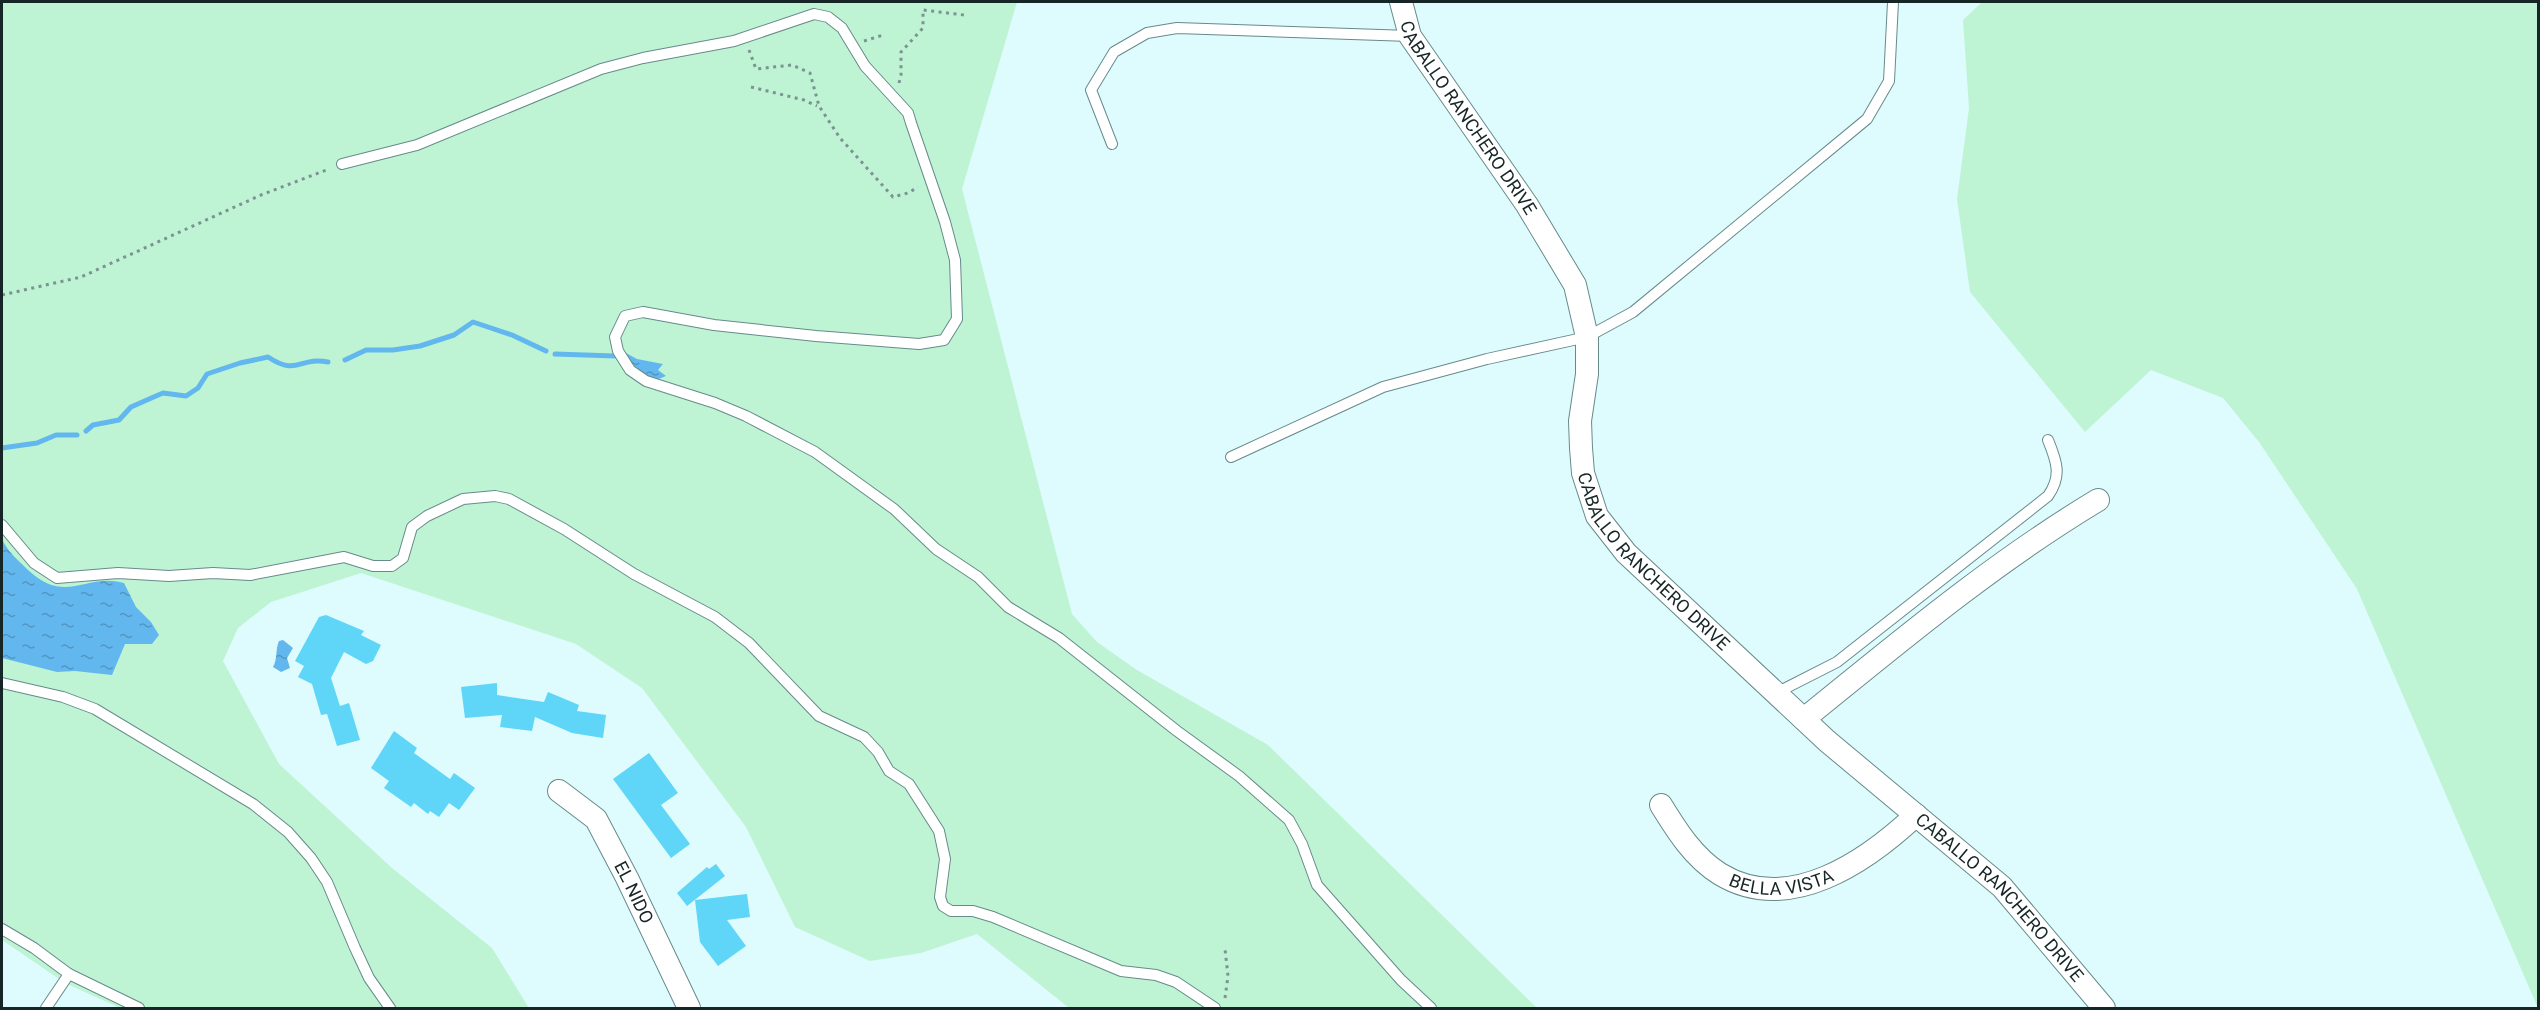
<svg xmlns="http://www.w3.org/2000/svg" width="2540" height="1010" font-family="Roboto,sans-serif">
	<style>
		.grass { fill: #bef4d3 }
		.water { fill: url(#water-ripples) }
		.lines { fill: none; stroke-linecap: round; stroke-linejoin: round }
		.stream { stroke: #63b7ef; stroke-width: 5 }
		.building { fill: #5fd5f7 }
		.service-casing { stroke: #678a8b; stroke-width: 12 }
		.minor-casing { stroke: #678a8b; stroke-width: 24 }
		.path { stroke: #7c9393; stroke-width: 3; stroke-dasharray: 3 4.5; stroke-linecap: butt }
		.service { stroke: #fff; stroke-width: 10 }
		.minor { stroke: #fff; stroke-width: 22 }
		.labels { text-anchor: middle; stroke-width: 4.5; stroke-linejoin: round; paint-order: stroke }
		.street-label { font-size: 18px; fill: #162525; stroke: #fff }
	</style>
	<defs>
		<pattern id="water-ripples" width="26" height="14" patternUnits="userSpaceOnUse" patternTransform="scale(1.5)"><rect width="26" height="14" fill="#63b7ef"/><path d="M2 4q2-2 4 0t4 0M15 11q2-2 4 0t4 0" fill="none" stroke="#5195c1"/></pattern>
	</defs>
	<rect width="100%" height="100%" fill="#defcfd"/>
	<!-- grass -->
	<g class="grass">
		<path d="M 2,2 L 1017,2 L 962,189 L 1072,614 L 1097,642 L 1137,670 L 1268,745 L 1537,1008 L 1069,1008 L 977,934 L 921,953 L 870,961 L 795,927 L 746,827 L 642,688 L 576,644 L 361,573 L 271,602 L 238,628 L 223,661 L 279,764 L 392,868 L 492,948 L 529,1008 L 120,1008 L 65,983 L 2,940 Z"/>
		<path d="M 1982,2 L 2538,2 L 2538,1008 L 2357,589 L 2259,442 L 2223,398 L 2151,370 L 2085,432 L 1970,292 L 1957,199 L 1969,108 L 1963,20 Z"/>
	</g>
	<!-- water -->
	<g class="water">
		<path d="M 624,352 L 637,359 L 663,364 L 658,370 L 666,376 L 656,380 C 641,373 633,366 624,352 Z"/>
		<path d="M 2,539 C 8,552 18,560 28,570 C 67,606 85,572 124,583 L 136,607 L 151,622 L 159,635 L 152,644 L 125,644 L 112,675 L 75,671 L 57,672 L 2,658 Z"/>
		<path d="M 283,640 L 293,648 L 287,658 L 290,668 L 281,672 L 273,667 C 278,658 275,650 279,641 Z"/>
	</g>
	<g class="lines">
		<!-- stream -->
		<g class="stream">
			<path d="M 555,354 L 615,356"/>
			<path d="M 345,360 L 366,350 L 393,350 L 420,346 L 454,335 L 473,322 L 512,335 L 546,351"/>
			<path d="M 86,431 L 93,425 L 119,420 L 131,407 L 156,396 L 163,393 L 186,396 L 198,388 L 207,374 L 240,363 L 268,357 C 298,377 299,356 328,362"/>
			<path d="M 2,448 L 37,443 L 56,435 L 77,435"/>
		</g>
	</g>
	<!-- building -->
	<g class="building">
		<path d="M 326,615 L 364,631 L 361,635 L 381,645 L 373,661 L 366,664 L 344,652 L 331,678 L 340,706 L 349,703 L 360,740 L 337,746 L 327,714 L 321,715 L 312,684 L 298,677 L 304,666 L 295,661 L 319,617 Z"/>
		<path d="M 497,683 L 497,695 L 544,702 L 548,692 L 579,705 L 577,711 L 606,715 L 603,738 L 572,733 L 535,717 L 532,731 L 500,727 L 502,715 L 465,718 L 461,687 Z"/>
		<path d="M 394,731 L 417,748 L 414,753 L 450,779 L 454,773 L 475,788 L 459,810 L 449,803 L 439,817 L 430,811 L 428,814 L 414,803 L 411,807 L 384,788 L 389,781 L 371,768 Z"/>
		<path d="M 649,753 L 678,793 L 661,805 L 690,844 L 671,858 L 613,779 Z"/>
		<path d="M 716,864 L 725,876 L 687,906 L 677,893 L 707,867 L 709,869 Z"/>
		<path d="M 747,894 L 750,917 L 727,920 L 746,946 L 718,966 L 700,942 L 695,900 Z"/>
	</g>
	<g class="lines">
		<defs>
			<g id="service">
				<path d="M 1112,144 L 1091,90 L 1114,52 L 1147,33 L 1177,28 L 1410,36"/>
				<path d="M 342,164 L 417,145 L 601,69 L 643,58 L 734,41 L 814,14 L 828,17 L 842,28 L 865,66 L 908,113 L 911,123 L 945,222 L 955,260 L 957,319 L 944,340 L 919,344 L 816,336 L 714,325 L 643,312 L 625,316 L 615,337 L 618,351 L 630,370 L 646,381 L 715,403 L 746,416 L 815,452 L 894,509 L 936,549 L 978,577 L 1008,607 L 1059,638 L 1177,731 L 1239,776 L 1289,820 L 1302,844 L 1317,885 L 1401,980 L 1431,1008"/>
				<path d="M 1231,457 L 1383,387 L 1487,359 L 1587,337 L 1633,312 L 1867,119 L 1889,81 L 1893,2"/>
				<path d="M 2,525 L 34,563 L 57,578 L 118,573 L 169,576 L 213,573 L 250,575 L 344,557 L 373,566 L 392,566 L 403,558 L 412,527 L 427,516 L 463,499 L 495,496 L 509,499 L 564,529 L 634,574 L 715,617 L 749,643 L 819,716 L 864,737 L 878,752 L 889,771 L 909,784 L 939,831 L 945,859 L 940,897 L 943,906 L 951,911 L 973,911 L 993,917 L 1121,971 L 1156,975 L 1176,982 L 1215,1008"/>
				<path d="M 2,683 L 63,697 L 95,709 L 253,804 L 288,832 L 311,858 L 327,882 L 355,948 L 369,978 L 390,1008"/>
				<path d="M 1776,693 L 1837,662 L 2048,496 C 2062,476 2057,462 2048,440"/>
				<path d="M 2,929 L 34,948 L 69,974 L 139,1008"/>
				<path d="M 46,1008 L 69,974"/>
			</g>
			<g id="minor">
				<path id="s1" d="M 1401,2 L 1410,36 L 1527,205 L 1575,285 L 1587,337 L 1587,374 L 1580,421 L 1581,448 L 1583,473 L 1597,516 L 1626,553 L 1827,741 L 2002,887 L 2104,1008"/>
				<path d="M 1804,719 C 1899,642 1993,563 2098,500"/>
				<path id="s2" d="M 559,791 L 596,819 L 627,878 L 689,1008"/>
				<path id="s3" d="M 1661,805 C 1677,831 1694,858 1720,874 C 1789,916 1867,861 1916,815"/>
			</g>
		</defs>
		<!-- service casing -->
		<use href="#service" class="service-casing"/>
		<!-- minor casing -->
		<use href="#minor" class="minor-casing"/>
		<!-- path -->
		<g class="path">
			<path d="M 864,41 L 883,35"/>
			<path d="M 749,50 L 756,69 L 792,65 L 810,73 L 819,106 L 840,138 L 893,197 L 908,193 L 918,187"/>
			<path d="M 899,83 L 901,75 L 901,52 L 923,28 L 923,10 L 964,15"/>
			<path d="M 751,87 L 804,100 L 817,106"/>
			<path d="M 2,295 L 81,277 L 261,195 L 329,169"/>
			<path d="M 1225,998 L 1228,976 L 1225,949"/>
		</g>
		<!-- service -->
		<use href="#service" class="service"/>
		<!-- minor -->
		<use href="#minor" class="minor"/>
	</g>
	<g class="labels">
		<!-- street labels -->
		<g class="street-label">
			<text dy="6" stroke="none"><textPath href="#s1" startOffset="135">CABALLO RANCHERO DRIVE</textPath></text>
			<text dy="6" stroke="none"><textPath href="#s1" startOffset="639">CABALLO RANCHERO DRIVE</textPath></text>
			<text dy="6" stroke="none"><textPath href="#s3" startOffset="156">BELLA VISTA</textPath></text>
			<text dy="6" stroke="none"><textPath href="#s2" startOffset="129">EL NIDO</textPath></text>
			<text dy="6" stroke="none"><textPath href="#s1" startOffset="1125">CABALLO RANCHERO DRIVE</textPath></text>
		</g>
	</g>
	<!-- border -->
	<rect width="2540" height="1010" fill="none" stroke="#162525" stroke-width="6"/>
</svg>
